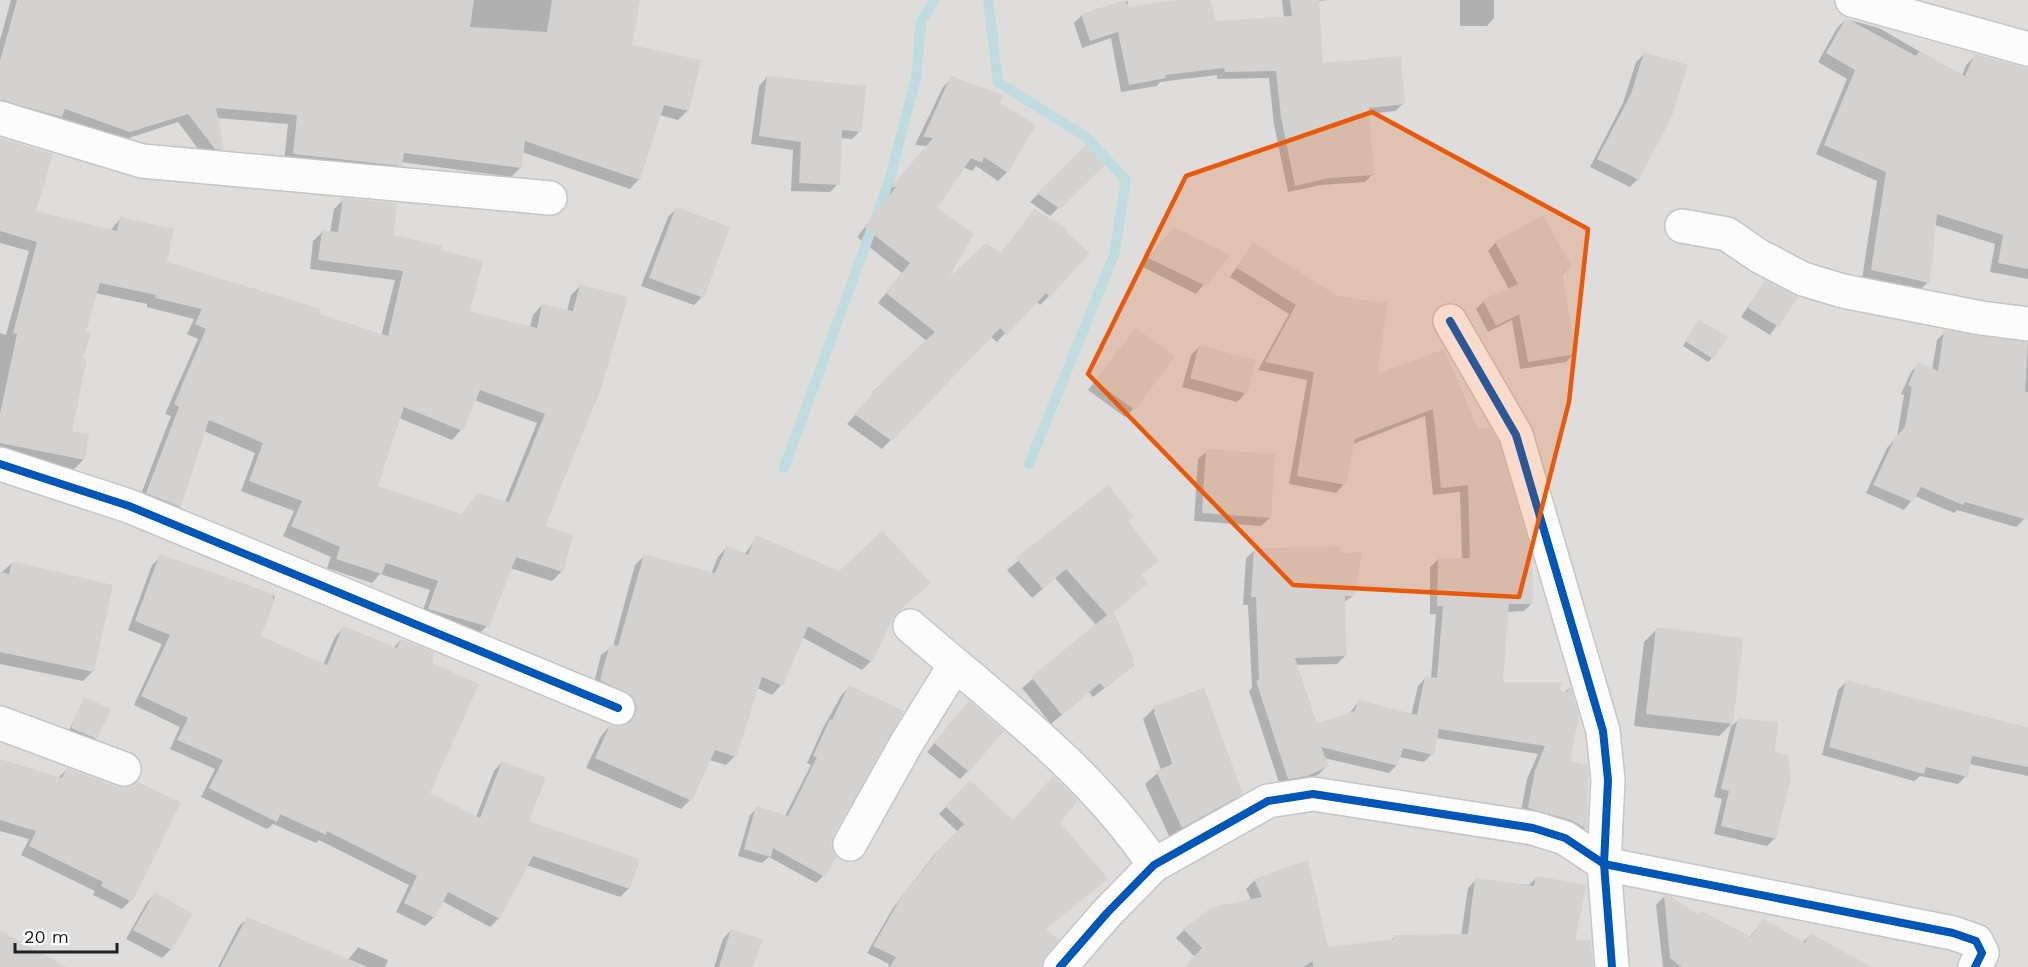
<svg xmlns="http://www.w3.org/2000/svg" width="2028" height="967" font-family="'Work Sans',sans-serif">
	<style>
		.residential { fill: #dedddc }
		.shadow { fill: #0003; fill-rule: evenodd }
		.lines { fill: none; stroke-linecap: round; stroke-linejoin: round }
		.stream { stroke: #c0dbe0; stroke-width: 10 }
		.building { fill: #d4d2d0; fill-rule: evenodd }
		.street-casing { stroke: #c6c5c4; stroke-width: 36 }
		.street { stroke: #fdfcfc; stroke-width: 33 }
		.cycleway-casing { stroke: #fff; stroke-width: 11 }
		.cycleway { stroke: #0057b8; stroke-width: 8 }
		.marked { fill: #e8590c; fill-opacity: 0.2; stroke: #e8590c; stroke-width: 4.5; stroke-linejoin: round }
	</style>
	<rect width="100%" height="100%" fill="#efedeb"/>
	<!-- residential -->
	<rect class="residential" x="0" y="0" width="2028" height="967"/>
	<!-- shadow -->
	<g class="shadow">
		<path d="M 11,0 L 638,0 L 630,46 L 688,110 L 678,120 L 660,115 L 639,179 L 630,189 L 522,152 L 520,168 L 511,177 L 401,162 L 392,175 L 284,163 L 288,124 L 216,118 L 222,149 L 213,158 L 205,158 L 178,122 L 120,141 L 0,110 L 0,40 Z"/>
		<path d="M 1188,0 L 1208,0 L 1215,22 L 1284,18 L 1282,0 L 1329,0 L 1318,1 L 1322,65 L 1403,104 L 1395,111 L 1368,114 L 1373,174 L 1365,182 L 1321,185 L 1288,192 L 1274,125 L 1269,78 L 1217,79 L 1217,75 L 1160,82 L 1157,86 L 1121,92 L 1111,38 L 1082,48 L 1074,23 L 1082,15 L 1128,1 L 1128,8 Z"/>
		<path d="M 1460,0 L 1494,0 L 1494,18 L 1487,26 L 1460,26 Z"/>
		<path d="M 1846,19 L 1879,28 L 1962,76 L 1966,65 L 1975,56 L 2028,69 L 2028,279 L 1990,272 L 1995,244 L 1935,225 L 1928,282 L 1919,291 L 1862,279 L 1877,181 L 1816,154 L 1847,79 L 1818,62 L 1837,28 Z"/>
		<path d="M 1645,53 L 1638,179 L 1630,187 L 1590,167 L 1623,103 L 1636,62 Z"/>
		<path d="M 767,77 L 860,131 L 852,139 L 840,138 L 838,184 L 830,192 L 791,191 L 793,150 L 751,144 L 759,86 Z"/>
		<path d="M 952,78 L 1034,126 L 1007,172 L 998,181 L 976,166 L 972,171 L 963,167 L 936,208 L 944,282 L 1000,254 L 1034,211 L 1049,296 L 1040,305 L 1036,301 L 997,342 L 990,336 L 882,449 L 847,424 L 875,393 L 873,392 L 927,341 L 878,303 L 902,273 L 857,237 L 889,196 L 884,196 L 927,146 L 915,145 L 943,87 Z"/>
		<path d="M 0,139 L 35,212 L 110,231 L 120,219 L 165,263 L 381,336 L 395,280 L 310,269 L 313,241 L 322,232 L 330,233 L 334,209 L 343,200 L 393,236 L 439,251 L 468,312 L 530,327 L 533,315 L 542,305 L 567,311 L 571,295 L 580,286 L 543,527 L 572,536 L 561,572 L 552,581 L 510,568 L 487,626 L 478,635 L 420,619 L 430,590 L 380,574 L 372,583 L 327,568 L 331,557 L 283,536 L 294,511 L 241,491 L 255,453 L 204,431 L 180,506 L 170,516 L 138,502 L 171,416 L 165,414 L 198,339 L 187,334 L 194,319 L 147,307 L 147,304 L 95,293 L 85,333 L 70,432 L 84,459 L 74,469 L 0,453 L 0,333 L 6,335 L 29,251 L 0,243 ZM 474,400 L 537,423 L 505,502 L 478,495 L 461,515 L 376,487 L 399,418 L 452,440 L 461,430 Z"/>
		<path d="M 1086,148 L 1094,173 L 1050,216 L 1030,202 Z"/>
		<path d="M 676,209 L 702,297 L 694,305 L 641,286 L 668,217 Z"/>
		<path d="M 1543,217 L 1570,267 L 1561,275 L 1574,354 L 1566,362 L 1520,369 L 1512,320 L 1488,332 L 1476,309 L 1484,301 L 1509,289 L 1488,251 L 1495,243 Z"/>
		<path d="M 1166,237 L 1228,255 L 1196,294 L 1141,266 Z"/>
		<path d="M 1253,244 L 1375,377 L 1444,351 L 1532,603 L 1524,611 L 1507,612 L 1501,683 L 1564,693 L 1569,688 L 1568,762 L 1586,766 L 1585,828 L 1577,836 L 1520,816 L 1527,779 L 1538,754 L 1436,738 L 1432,754 L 1424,762 L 1399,757 L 1397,765 L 1389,773 L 1324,758 L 1327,766 L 1319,774 L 1297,784 L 1280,786 L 1249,691 L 1252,688 L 1248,605 L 1243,605 L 1246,558 L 1255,550 L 1354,595 L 1343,603 L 1346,655 L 1337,664 L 1296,665 L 1316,724 L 1349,714 L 1358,702 L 1411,716 L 1418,686 L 1426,677 L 1431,678 L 1436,614 L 1430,614 L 1430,567 L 1439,559 L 1462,559 L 1460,492 L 1433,495 L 1425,416 L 1353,444 L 1344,484 L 1336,493 L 1289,484 L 1307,380 L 1258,370 L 1289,314 L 1230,277 Z"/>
		<path d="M 1765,282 L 1796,298 L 1770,335 L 1741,317 Z"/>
		<path d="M 1696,325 L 1712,358 L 1708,362 L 1683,346 Z"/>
		<path d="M 1136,330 L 1133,409 L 1125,417 L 1088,390 Z"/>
		<path d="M 1945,332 L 2028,343 L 2028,503 L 2024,519 L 2016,527 L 1957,510 L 1954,513 L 1915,496 L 1904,510 L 1866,493 L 1887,448 L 1897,437 L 1904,395 L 1901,394 L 1911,372 L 1919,364 L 1932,370 L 1937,340 Z"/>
		<path d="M 1200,346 L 1246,393 L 1237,402 L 1182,387 L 1191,355 Z"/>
		<path d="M 1207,451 L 1270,518 L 1261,526 L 1194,521 L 1198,459 Z"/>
		<path d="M 1108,487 L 1127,522 L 1157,561 L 1140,576 L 1112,613 L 1134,665 L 1093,697 L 1089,692 L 1051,724 L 1022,688 L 1096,625 L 1055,578 L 1032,598 L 1007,570 Z"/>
		<path d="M 757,537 L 839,573 L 920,592 L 893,616 L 871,661 L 862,670 L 802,637 L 781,685 L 772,695 L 757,688 L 735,756 L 726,765 L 709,760 L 690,800 L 681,809 L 586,768 L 601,736 L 610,726 L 621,728 L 627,725 L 628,715 L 592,690 L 601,655 L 613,646 L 635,565 L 644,556 L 711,574 L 718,557 L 727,547 L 744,555 Z"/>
		<path d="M 161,556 L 275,596 L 260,636 L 323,665 L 335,637 L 343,628 L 393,648 L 401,640 L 430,664 L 428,794 L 476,817 L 494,771 L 502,762 L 527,822 L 629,888 L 620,897 L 526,865 L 499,918 L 490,927 L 442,901 L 434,917 L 425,926 L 396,912 L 409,885 L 319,840 L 316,843 L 273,824 L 267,829 L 201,797 L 215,769 L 170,749 L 180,727 L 134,705 L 162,644 L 128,630 L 152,565 Z"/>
		<path d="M 13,562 L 93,671 L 83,681 L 0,664 L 0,574 Z"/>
		<path d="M 1657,629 L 1731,724 L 1719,736 L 1634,726 L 1644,642 Z"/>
		<path d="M 1846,682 L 2028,728 L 2028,776 L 1969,764 L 1966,776 L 1958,784 L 1920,776 L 1914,781 L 1822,755 L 1838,690 Z"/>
		<path d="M 850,687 L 832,834 L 823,876 L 816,883 L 769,857 L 762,863 L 738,856 L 750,815 L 757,808 L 785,816 L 811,765 L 807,763 L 823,728 L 842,694 Z"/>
		<path d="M 85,699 L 96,738 L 92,742 L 68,732 Z"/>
		<path d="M 1154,708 L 1241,793 L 1229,805 L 1170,838 L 1145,784 L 1161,770 L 1143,719 ZM 1154,712 L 1157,712 L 1178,769 L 1175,770 Z"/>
		<path d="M 961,711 L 968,771 L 960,779 L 927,752 Z"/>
		<path d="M 1739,720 L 1773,753 L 1775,838 L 1767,846 L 1714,834 L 1722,799 L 1714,797 L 1731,726 Z"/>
		<path d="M 0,760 L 58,778 L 67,769 L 130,901 L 122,909 L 93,895 L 95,891 L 21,855 L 29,839 L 0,831 Z"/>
		<path d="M 970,782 L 1012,822 L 1058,822 L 1045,930 L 1036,967 L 888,967 L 889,964 L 867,953 L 893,908 L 934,855 L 958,832 L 939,814 Z"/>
		<path d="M 1307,862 L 1327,949 L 1390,941 L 1394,937 L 1461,936 L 1468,888 L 1476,880 L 1529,885 L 1537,877 L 1573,941 L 1592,967 L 1185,967 L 1195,957 L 1176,938 L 1184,930 L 1252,901 L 1246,889 L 1254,881 Z"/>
		<path d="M 155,894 L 191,915 L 171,949 L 162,958 L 126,939 L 147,902 Z"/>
		<path d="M 1664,897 L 1697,916 L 1749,938 L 1763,920 L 1802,943 L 1810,935 L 1862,967 L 1663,967 L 1656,905 Z"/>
		<path d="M 247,919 L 348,960 L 358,947 L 388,960 L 385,967 L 218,967 L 239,926 Z"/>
		<path d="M 731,930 L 752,967 L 714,967 L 723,939 Z"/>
	</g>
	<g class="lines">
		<!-- stream -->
		<g class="stream">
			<path d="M 988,0 L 998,82 L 1086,137 L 1126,180 L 1114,255 L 1029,464"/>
			<path d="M 784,468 L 889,181 L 916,78 L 921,22 L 934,0"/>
		</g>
	</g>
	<!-- building -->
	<g class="building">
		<path d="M 17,0 L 474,0 L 470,27 L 547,32 L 552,0 L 640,0 L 632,45 L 701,60 L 689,111 L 664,105 L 640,180 L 525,141 L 522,168 L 404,153 L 402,166 L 293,154 L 297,115 L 216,108 L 224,150 L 215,149 L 188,114 L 130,132 L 65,109 L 62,117 L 0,100 L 0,61 Z"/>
		<path d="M 1125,0 L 1129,7 L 1177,0 L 1210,0 L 1216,21 L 1292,16 L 1290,0 L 1319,0 L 1323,63 L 1401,56 L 1405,104 L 1369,108 L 1374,175 L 1329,178 L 1295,186 L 1281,117 L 1276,71 L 1225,72 L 1224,68 L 1165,75 L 1166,78 L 1129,85 L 1118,32 L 1090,41 L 1081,14 Z"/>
		<path d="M 1846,18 L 1916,56 L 1919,51 L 1965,76 L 1975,54 L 2028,68 L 2028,269 L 1998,263 L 2003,235 L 1937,214 L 1930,283 L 1871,270 L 1886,172 L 1824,145 L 1855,70 L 1826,53 Z"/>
		<path d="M 1644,52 L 1688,65 L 1672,116 L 1639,180 L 1597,159 L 1631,94 Z"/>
		<path d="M 767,76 L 866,86 L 862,132 L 842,130 L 840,185 L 799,183 L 801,142 L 759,136 Z"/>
		<path d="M 951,76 L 1003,95 L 1000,103 L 1036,125 L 1008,173 L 984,157 L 982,163 L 971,158 L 938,208 L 974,234 L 949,277 L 986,243 L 1001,253 L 1034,209 L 1068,229 L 1066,232 L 1090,253 L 1050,297 L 1046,293 L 1007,335 L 1000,328 L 892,441 L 854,414 L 882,383 L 881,382 L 935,332 L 886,293 L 910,263 L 864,227 L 896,187 L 891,187 L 933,138 L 923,137 Z"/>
		<path d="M 0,138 L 53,154 L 36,211 L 117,231 L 120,217 L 174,229 L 167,262 L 321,309 L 320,314 L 388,336 L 403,271 L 318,260 L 322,230 L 338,232 L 343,198 L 397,203 L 394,235 L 442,246 L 441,250 L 483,261 L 470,311 L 537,328 L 542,304 L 573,311 L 580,284 L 628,297 L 601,389 L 545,526 L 573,535 L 563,572 L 516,557 L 489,627 L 428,609 L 438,581 L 386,563 L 382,574 L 336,559 L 340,547 L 291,526 L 302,501 L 249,481 L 263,443 L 209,420 L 181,507 L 146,493 L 179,407 L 174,404 L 206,329 L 195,324 L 202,309 L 155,298 L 156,295 L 100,283 L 86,332 L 91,333 L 83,358 L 87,359 L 72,431 L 89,434 L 85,460 L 0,443 L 0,414 L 17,334 L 13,333 L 37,242 L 0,231 ZM 480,390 L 545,414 L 509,502 L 478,493 L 462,514 L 378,486 L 404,407 L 463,431 Z"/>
		<path d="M 1086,145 L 1105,165 L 1060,209 L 1037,193 Z"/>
		<path d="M 676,207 L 730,227 L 704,298 L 649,278 Z"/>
		<path d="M 1543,215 L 1572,267 L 1562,273 L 1576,354 L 1528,362 L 1519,314 L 1496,326 L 1483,300 L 1518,284 L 1495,242 Z"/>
		<path d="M 1174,227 L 1230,255 L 1206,286 L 1148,258 Z"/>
		<path d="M 1253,242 L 1337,296 L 1388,303 L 1377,374 L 1444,349 L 1478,429 L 1490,428 L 1499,442 L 1532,556 L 1533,604 L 1509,604 L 1503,682 L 1562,682 L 1559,691 L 1567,692 L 1570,685 L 1579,715 L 1570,761 L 1588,765 L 1587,829 L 1571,820 L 1528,808 L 1535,770 L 1545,746 L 1439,729 L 1434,755 L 1403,748 L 1398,766 L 1321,747 L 1329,766 L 1307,776 L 1288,779 L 1256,681 L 1259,680 L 1256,597 L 1251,597 L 1254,548 L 1340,546 L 1341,553 L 1362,552 L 1355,596 L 1345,596 L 1347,656 L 1295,658 L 1317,723 L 1355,711 L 1358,700 L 1417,715 L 1425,676 L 1437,678 L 1443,606 L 1437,606 L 1438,558 L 1470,558 L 1468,485 L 1441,488 L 1433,409 L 1355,439 L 1346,485 L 1297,476 L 1314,372 L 1265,362 L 1296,305 L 1237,268 Z"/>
		<path d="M 1765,280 L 1798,297 L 1779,327 L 1748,308 Z"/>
		<path d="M 1699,320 L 1728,337 L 1713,359 L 1685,341 Z"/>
		<path d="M 1136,328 L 1175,356 L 1135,410 L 1095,381 Z"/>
		<path d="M 1944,330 L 2028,342 L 2025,392 L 2028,392 L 2028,520 L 1965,502 L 1963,505 L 1921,487 L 1913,502 L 1873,485 L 1895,438 L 1905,427 L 1912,387 L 1908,385 L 1918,362 L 1938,371 Z"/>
		<path d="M 1199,345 L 1256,360 L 1247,394 L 1190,378 Z"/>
		<path d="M 1206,449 L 1275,454 L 1271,518 L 1202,513 Z"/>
		<path d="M 1108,485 L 1134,517 L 1128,521 L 1159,561 L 1141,575 L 1148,583 L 1114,612 L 1133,658 L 1133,667 L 1104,688 L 1100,683 L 1062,715 L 1031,677 L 1107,615 L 1066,569 L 1043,589 L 1016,558 Z"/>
		<path d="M 882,531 L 931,583 L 895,614 L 872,662 L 808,626 L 783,686 L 762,677 L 736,757 L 715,750 L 692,801 L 595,758 L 610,725 L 621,726 L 630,722 L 635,715 L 636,705 L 632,696 L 600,680 L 610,644 L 618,646 L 644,554 L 715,573 L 727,546 L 748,555 L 756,535 L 839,571 Z"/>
		<path d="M 160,554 L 273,594 L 273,605 L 261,636 L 327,665 L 343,626 L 397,648 L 401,639 L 434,652 L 432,663 L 479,684 L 430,793 L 480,818 L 502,761 L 546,778 L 529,821 L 640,859 L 630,889 L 533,856 L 500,919 L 448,892 L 435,918 L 404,903 L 417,876 L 327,831 L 326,835 L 280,814 L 277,822 L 209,788 L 223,760 L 177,740 L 188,718 L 141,696 L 170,635 L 135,621 Z"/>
		<path d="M 12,561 L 113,585 L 94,672 L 0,652 L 0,572 L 9,574 Z"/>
		<path d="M 1656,627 L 1743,638 L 1733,724 L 1646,714 Z"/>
		<path d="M 1846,680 L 2028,728 L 2028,767 L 1972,756 L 1968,777 L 1926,767 L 1924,774 L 1829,747 Z"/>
		<path d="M 849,685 L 904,711 L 834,835 L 831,845 L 837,856 L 825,877 L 773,848 L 771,857 L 744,849 L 756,806 L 788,816 L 817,757 L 813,756 L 830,719 L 832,720 Z"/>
		<path d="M 1204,688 L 1243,794 L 1182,828 L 1156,771 L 1174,763 L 1153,706 Z"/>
		<path d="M 84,697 L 111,709 L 97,739 L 71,728 Z"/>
		<path d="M 969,701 L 1004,731 L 969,772 L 934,743 Z"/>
		<path d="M 1738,718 L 1778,722 L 1775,752 L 1788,755 L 1791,778 L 1776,839 L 1721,826 L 1729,791 L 1721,789 Z"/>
		<path d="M 0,759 L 62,778 L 67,768 L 118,787 L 128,787 L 137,782 L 181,802 L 132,902 L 101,886 L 103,882 L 29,846 L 36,831 L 0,820 Z"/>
		<path d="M 1053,776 L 1078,801 L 1060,822 L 1108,879 L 1046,929 L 1059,940 L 1046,955 L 1042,967 L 890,967 L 896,957 L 873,946 L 900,899 L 942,846 L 964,824 L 945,806 L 970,780 L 1013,820 Z"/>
		<path d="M 1308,860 L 1328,947 L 1394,939 L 1394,935 L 1468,934 L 1475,878 L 1534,886 L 1536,876 L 1586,885 L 1575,940 L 1591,940 L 1593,967 L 1313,967 L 1313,961 L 1303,967 L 1184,967 L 1202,948 L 1183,929 L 1212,907 L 1262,897 L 1254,879 Z"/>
		<path d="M 155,892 L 193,914 L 172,950 L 133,930 Z"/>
		<path d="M 1664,895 L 1672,897 L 1697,914 L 1702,911 L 1751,937 L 1763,918 L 1805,943 L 1810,933 L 1872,967 L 1682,967 L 1670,958 Z"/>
		<path d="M 247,917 L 366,966 L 366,967 L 220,967 Z"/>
		<path d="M 731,929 L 763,939 L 753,967 L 719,967 Z"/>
		<path d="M 0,930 L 66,967 L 0,967 Z"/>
	</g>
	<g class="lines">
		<defs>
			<g id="street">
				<path d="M 1852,0 L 2028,49"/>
				<path d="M 0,118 L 142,161 L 550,198"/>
				<path d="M 1682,226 L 1727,234 L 1759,256 L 1803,279 L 1843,291 L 1981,318 L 2028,324"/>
				<path d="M 1450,321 L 1516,435 L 1603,731 L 1608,780 L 1604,864 L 1612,967"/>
				<path d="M 0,464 L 129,506 L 618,708"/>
				<path d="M 910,626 C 993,698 1093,772 1154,865"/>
				<path d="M 0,723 L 124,769"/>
				<path d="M 850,844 L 906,744 L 955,665"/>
				<path d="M 1060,967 L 1107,913 L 1154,865 L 1268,801 L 1313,794 L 1533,828 L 1565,838 L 1604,864 L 1953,933 L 1976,941 L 1982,953 L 1975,967"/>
			</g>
		</defs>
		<!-- street casing -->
		<use href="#street" class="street-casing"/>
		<!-- street -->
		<use href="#street" class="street"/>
		<defs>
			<g id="cycleway">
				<path d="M 1450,321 L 1516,435 L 1603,731 L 1608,780 L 1604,864 L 1612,967"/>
				<path d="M 0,464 L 129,506 L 618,708"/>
				<path d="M 1060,967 L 1107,913 L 1154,865 L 1268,801 L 1313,794 L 1533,828 L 1565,838 L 1604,864 L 1953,933 L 1976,941 L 1982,953 L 1975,967"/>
			</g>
		</defs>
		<!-- cycleway casing -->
		<use href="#cycleway" class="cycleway-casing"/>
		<!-- cycleway -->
		<use href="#cycleway" class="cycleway"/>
	</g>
	<!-- marked area -->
	<path class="marked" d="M 1372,112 L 1588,229 L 1569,402 L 1519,597 L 1293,585 L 1088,374 L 1186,176 Z"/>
	<!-- scale -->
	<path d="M15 943v9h102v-9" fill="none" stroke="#212121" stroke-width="3"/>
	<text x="24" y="943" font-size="18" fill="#212121" stroke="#ffffff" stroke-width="4.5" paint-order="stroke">20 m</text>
</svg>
